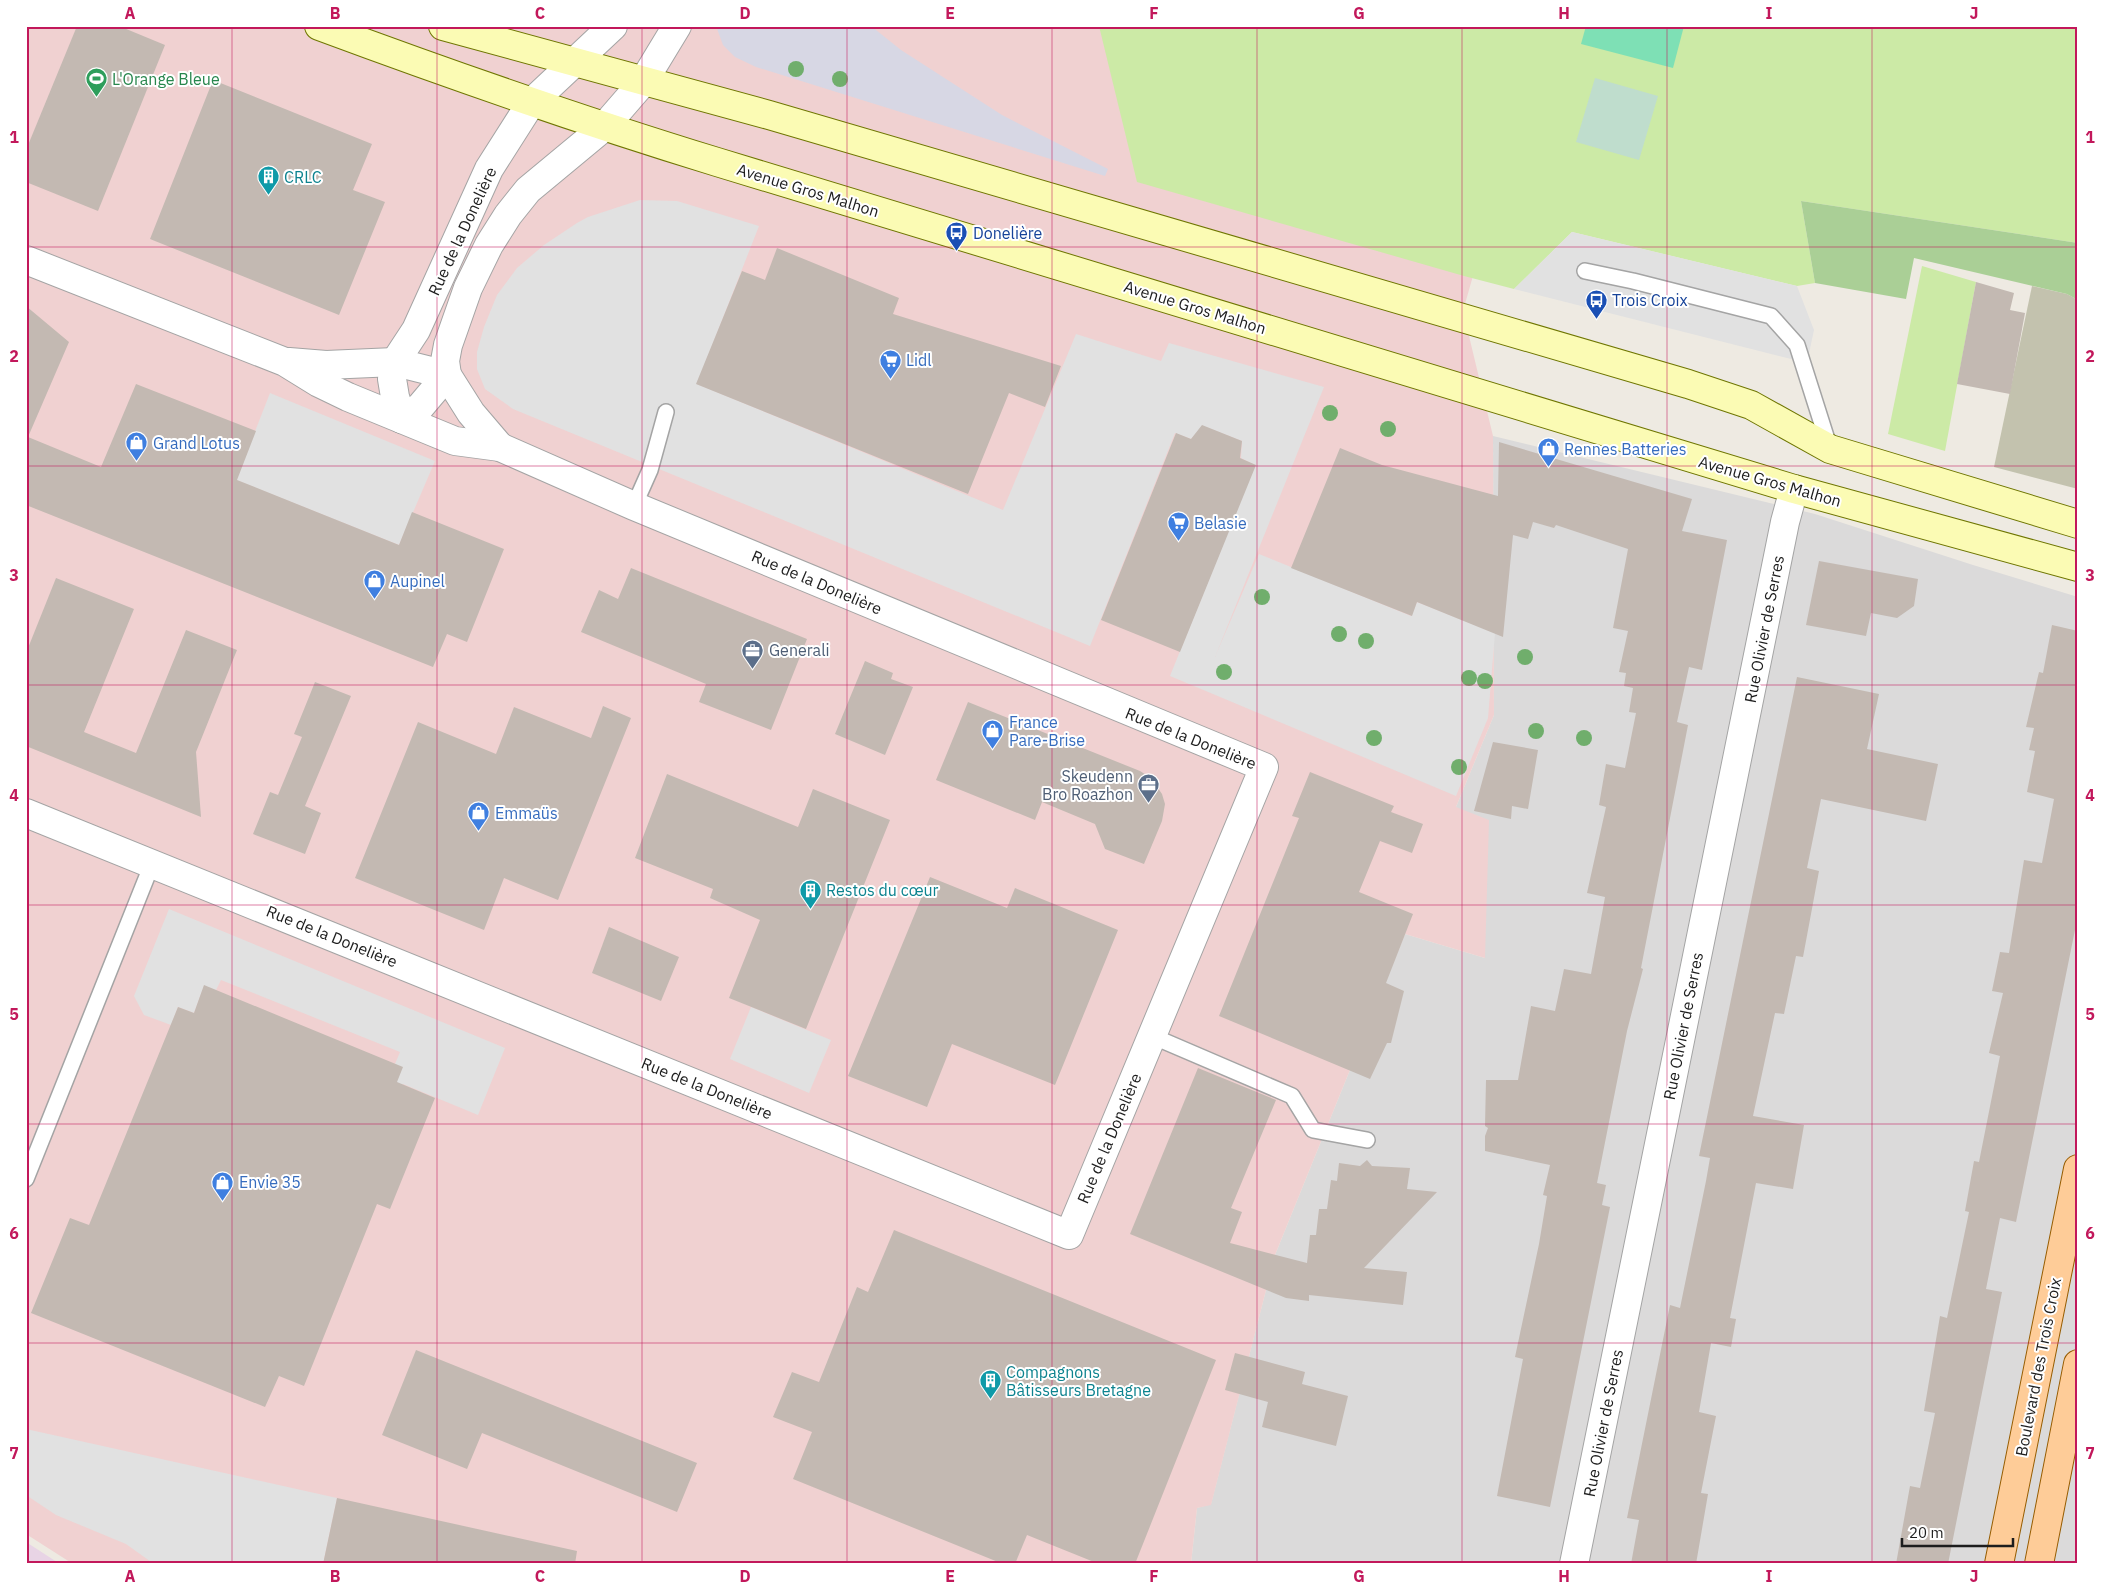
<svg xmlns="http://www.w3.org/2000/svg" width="2104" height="1590" font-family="'IBM Plex Sans',sans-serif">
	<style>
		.residential { fill: #dbdada }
		.commercial { fill: #f0d1d1 }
		.industrial { fill: #e8d4e5 }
		.construction { fill: #c3c2ae }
		.grass { fill: #cceaa6 }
		.forest { fill: #aacf96 }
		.wetland { fill: #bfddcd }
		.pitch { fill: #7ee0b5 }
		.parking { fill: #e1e1e1 }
		.plaza { fill: #d7d7e4 }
		.building { fill: #c3b9b2 }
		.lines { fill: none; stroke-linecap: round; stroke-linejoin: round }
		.lane-casing { stroke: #a4a4a4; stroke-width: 18 }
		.street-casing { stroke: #a4a4a4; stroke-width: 30 }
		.secondary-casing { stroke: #6f7602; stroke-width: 30 }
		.primary-casing { stroke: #965c00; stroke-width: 30 }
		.lane { stroke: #fff; stroke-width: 15 }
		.street { stroke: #fff; stroke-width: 28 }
		.secondary { stroke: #fbfbb4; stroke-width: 28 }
		.primary { stroke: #fecc98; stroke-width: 28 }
		.tree { fill: #70ae6c }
		.grid { fill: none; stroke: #c2185b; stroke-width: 1; stroke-opacity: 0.55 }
		.labels { text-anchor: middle; stroke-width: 4; stroke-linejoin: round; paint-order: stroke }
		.leisure-label { font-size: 16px; fill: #27864d; stroke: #fff; text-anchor: start }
		.culture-label { font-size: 16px; fill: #0d838f; stroke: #fff; text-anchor: start }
		.street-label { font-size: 16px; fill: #1d1d1d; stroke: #fff }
		.transit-label { font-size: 16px; fill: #164399; stroke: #fff; text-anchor: start }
		.shop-label { font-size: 16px; fill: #366cbe; stroke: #fff; text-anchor: start }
		.service-label { font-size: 16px; fill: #4e5e75; stroke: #fff; text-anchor: start }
		.neatline { fill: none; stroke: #c2185b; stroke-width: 2 }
		.grid-label { font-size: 16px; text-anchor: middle; font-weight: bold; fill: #c2185b }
	</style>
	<rect width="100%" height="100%" fill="#eeeae2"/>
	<!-- residential -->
	<path class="residential" d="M 1493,436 L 1815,514 L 1973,565 L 2078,597 L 2078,1564 L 1191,1564 L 1197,1508 L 1211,1504 L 1275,1255 L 1405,934 L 1485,958 L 1456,807 L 1494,715 Z"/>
	<!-- commercial -->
	<path class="commercial" d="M 26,26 L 1544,26 L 1463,311 L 1493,436 L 1494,715 L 1456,807 L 1489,820 L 1485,958 L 1405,934 L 1275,1255 L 1211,1505 L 1197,1508 L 1191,1564 L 73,1564 L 26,1534 Z"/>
	<!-- industrial -->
	<path class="industrial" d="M 26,1542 L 60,1564 L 26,1564 Z"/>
	<!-- construction -->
	<path class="construction" d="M 2032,286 L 2067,294 L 2078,300 L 2078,489 L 1994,467 Z"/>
	<!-- grass -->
	<g class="grass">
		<path d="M 1099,26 L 2078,26 L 2078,243 L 1801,201 L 1815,283 L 1797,286 L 1572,232 L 1514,289 L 1464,276 L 1137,182 Z"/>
		<path d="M 1922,266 L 1976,282 L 1945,451 L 1888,434 Z"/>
	</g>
	<!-- forest -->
	<path class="forest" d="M 1801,201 L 2078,243 L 2078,300 L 2067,294 L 1914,258 L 1906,299 L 1815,283 Z"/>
	<!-- wetland -->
	<path class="wetland" d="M 1595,78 L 1658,96 L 1639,160 L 1576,142 Z"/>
	<!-- pitch -->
	<path class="pitch" d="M 1586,26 L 1684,26 L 1673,68 L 1581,44 Z"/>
	<!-- parking -->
	<g class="parking">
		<path d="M 640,200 L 677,201 L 759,226 L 697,384 L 1003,510 L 1076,334 L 1161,361 L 1169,343 L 1324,387 L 1215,657 L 1259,554 L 1411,616 L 1417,602 L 1495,633 L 1488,718 L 1456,796 L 1170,676 L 1255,465 L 1241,458 L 1242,441 L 1203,426 L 1191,439 L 1175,433 L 1090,646 L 513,409 L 485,389 L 477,369 L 477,352 L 484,327 L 497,295 L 517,268 L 544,245 L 577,223 L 588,217 Z"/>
		<path d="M 1572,232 L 1797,286 L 1814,330 L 1807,363 L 1514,289 Z"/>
		<path d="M 270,393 L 435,461 L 399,545 L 236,480 Z"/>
		<path d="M 169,909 L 505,1048 L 478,1115 L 403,1084 L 393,1091 L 395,1064 L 400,1052 L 221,980 L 216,990 L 204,986 L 194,1013 L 178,1007 L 171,1025 L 144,1015 L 134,996 Z"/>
		<path d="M 751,1007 L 831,1040 L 809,1093 L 730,1059 Z"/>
		<path d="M 26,1429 L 337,1498 L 323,1564 L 154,1564 L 126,1544 L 56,1515 L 26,1495 Z"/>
	</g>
	<!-- plaza -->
	<path class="plaza" d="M 716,26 L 871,26 L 901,50 L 1002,115 L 1108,169 L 1105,176 L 756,67 L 735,57 L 723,45 Z"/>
	<!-- building -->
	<g class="building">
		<path d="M 77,26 L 119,26 L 165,45 L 98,211 L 26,182 L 26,150 Z"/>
		<path d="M 213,80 L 372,144 L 353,190 L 385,202 L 339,315 L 150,239 Z"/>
		<path d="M 777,248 L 899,298 L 893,314 L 1061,366 L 1045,407 L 1009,393 L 968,494 L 696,384 L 742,271 L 765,280 Z"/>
		<path d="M 1976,282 L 2014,293 L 2010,310 L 2025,313 L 2010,394 L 1957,384 Z"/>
		<path d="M 26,306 L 69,342 L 28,437 L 101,467 L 136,384 L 256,431 L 237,480 L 399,545 L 412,512 L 504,549 L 467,642 L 447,634 L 433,667 L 26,505 Z"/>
		<path d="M 1202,425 L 1242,441 L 1240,458 L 1256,465 L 1180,652 L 1101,620 L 1176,433 L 1191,439 Z"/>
		<path d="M 1499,442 L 1692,499 L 1682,531 L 1727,540 L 1702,670 L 1689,667 L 1677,722 L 1688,725 L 1641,968 L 1643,969 L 1627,1031 L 1597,1183 L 1606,1185 L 1602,1205 L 1610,1207 L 1550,1507 L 1497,1496 L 1523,1359 L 1515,1357 L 1539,1244 L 1547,1196 L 1543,1195 L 1550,1165 L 1485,1151 L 1485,1136 L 1488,1128 L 1485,1126 L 1486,1080 L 1518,1080 L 1531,1006 L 1555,1011 L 1564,969 L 1591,974 L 1605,897 L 1587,893 L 1606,807 L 1599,805 L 1606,764 L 1625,768 L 1636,713 L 1629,712 L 1633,688 L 1624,686 L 1626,673 L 1619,672 L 1628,631 L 1613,628 L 1628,549 L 1556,525 L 1554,528 L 1533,522 L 1528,539 L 1513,535 L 1503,637 L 1417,602 L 1412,616 L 1291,568 L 1340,448 L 1382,465 L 1498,496 Z"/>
		<path d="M 1819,561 L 1918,579 L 1914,606 L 1897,618 L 1871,613 L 1866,636 L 1806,625 Z"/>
		<path d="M 631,568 L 807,639 L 771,730 L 699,702 L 706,684 L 581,632 L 599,590 L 618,599 Z"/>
		<path d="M 56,578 L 134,609 L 84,732 L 136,753 L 186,630 L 237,650 L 196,752 L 201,817 L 26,746 L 26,653 Z"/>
		<path d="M 2052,625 L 2078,631 L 2078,915 L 2016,1222 L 2000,1218 L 1986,1289 L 2002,1292 L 1948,1564 L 1896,1564 L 1910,1486 L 1920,1488 L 1935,1413 L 1924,1411 L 1940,1316 L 1947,1318 L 1969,1212 L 1965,1211 L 1974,1161 L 1979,1162 L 2000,1056 L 1989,1053 L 2003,993 L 1992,991 L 2000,952 L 2009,953 L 2024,860 L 2042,863 L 2054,799 L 2027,792 L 2035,751 L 2029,750 L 2034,728 L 2026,727 L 2039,672 L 2043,673 Z"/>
		<path d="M 865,661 L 893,673 L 891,679 L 913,687 L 885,755 L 835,734 Z"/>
		<path d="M 1797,677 L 1879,694 L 1867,749 L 1938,764 L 1926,821 L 1821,799 L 1807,868 L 1819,871 L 1803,957 L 1796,956 L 1784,1014 L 1775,1013 L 1753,1116 L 1804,1125 L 1793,1189 L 1756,1183 L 1730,1318 L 1736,1319 L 1731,1347 L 1711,1343 L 1699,1412 L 1716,1416 L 1701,1493 L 1708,1494 L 1696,1564 L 1631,1564 L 1639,1520 L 1627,1518 L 1670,1305 L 1680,1308 L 1706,1181 L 1710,1158 L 1699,1156 Z"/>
		<path d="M 315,682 L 351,696 L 305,806 L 321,813 L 305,854 L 253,834 L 270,792 L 278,795 L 302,737 L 294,734 Z"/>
		<path d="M 968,702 L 1140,771 L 1151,778 L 1162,794 L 1165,804 L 1162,821 L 1144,864 L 1105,849 L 1095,824 L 1042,802 L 1035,820 L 936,780 Z"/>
		<path d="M 603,706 L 631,718 L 558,900 L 504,878 L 484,930 L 355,878 L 418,722 L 496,754 L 514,707 L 591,738 Z"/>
		<path d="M 1493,742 L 1538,750 L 1528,809 L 1512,806 L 1511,819 L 1474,811 Z"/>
		<path d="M 1310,772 L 1394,806 L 1391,812 L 1423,824 L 1412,853 L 1380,841 L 1359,892 L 1413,914 L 1386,983 L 1404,991 L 1391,1043 L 1387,1043 L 1370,1079 L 1219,1016 L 1299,818 L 1292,816 Z"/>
		<path d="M 667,774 L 798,827 L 813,789 L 890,820 L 806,1029 L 729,998 L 760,920 L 710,898 L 713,889 L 635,858 Z"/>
		<path d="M 930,877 L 1007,908 L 1015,888 L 1118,930 L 1055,1085 L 952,1044 L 927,1107 L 848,1076 Z"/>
		<path d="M 609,927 L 679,957 L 661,1001 L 592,973 Z"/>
		<path d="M 204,985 L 403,1067 L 397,1082 L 435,1098 L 390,1209 L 377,1204 L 304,1386 L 279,1376 L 265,1407 L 31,1313 L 70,1218 L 89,1225 L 178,1007 L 194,1013 Z"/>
		<path d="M 1198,1068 L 1276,1100 L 1231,1208 L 1242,1212 L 1230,1243 L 1307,1263 L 1310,1235 L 1316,1235 L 1319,1209 L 1327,1209 L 1331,1180 L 1337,1181 L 1339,1163 L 1360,1166 L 1367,1160 L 1372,1166 L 1410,1168 L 1407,1189 L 1437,1192 L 1364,1268 L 1407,1272 L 1403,1305 L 1309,1295 L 1309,1301 L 1286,1298 L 1130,1234 Z"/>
		<path d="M 894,1230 L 1216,1360 L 1135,1564 L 1099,1564 L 1027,1535 L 1015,1564 L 1003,1564 L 793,1479 L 812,1432 L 773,1417 L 792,1372 L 819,1382 L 857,1287 L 868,1292 Z"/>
		<path d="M 416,1350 L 697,1463 L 677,1512 L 482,1433 L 467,1469 L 382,1435 Z"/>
		<path d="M 1235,1353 L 1305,1372 L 1302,1384 L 1348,1396 L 1336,1446 L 1262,1427 L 1268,1402 L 1225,1390 Z"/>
		<path d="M 337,1498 L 577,1551 L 575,1564 L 323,1564 Z"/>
	</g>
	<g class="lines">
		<defs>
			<g id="lane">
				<path d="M 1585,271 L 1633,281 L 1771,316 L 1797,345 L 1830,449"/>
				<path d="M 634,506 L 650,470 L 666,412"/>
				<path d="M 1152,1036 L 1292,1096 L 1313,1130 L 1367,1140"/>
				<path d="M 26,1179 L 152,864"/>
			</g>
			<g id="street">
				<path d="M 26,260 L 285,362 L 319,383 L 348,397 L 455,441 L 500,447 L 634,506 L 1264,767 L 1069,1235 L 26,813"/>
				<path d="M 289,362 L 326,365 L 395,362 L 447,375 L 471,413 L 500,447"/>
				<path d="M 402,419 L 420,407 L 447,375 L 445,361 L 448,345 L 468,288 L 489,245 L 508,215 L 528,190 L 604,127 L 643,82 L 677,26"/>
				<path d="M 402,419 L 395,397 L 392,379 L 395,362 L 416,330 L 489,169 L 531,103 L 613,26"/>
				<path d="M 1574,1564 L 1785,522 L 1794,489"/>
			</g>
			<g id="secondary">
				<path d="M 319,26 C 451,75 583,121 717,162 L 1794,489 L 2078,567"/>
				<path d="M 443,26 L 769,115 L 1688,384 L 1751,405 L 1830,449 L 2078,524"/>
			</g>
			<g id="primary">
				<path d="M 1999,1564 L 2078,1169"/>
				<path d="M 2039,1564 L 2078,1364"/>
			</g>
		</defs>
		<!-- lane casing -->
		<use href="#lane" class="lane-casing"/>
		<!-- street casing -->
		<use href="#street" class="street-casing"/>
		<!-- secondary casing -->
		<use href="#secondary" class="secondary-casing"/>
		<!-- primary casing -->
		<use href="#primary" class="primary-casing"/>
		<!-- lane -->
		<use href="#lane" class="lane"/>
		<!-- street -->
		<use href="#street" class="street"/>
		<!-- secondary -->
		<use href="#secondary" class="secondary"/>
		<!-- primary -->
		<use href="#primary" class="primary"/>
	</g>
	<!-- trees -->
	<g class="tree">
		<circle cx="796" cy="69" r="8"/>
		<circle cx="840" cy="79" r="8"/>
		<circle cx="1330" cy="413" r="8"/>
		<circle cx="1388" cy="429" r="8"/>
		<circle cx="1262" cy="597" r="8"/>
		<circle cx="1339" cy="634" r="8"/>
		<circle cx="1366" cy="641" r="8"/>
		<circle cx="1525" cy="657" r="8"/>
		<circle cx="1224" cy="672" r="8"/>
		<circle cx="1469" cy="678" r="8"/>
		<circle cx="1485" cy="681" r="8"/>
		<circle cx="1536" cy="731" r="8"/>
		<circle cx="1374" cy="738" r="8"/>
		<circle cx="1584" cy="738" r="8"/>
		<circle cx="1459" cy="767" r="8"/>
	</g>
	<!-- grid -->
	<path class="grid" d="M 232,26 L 232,1564M 437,26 L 437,1564M 642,26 L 642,1564M 847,26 L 847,1564M 1052,26 L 1052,1564M 1257,26 L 1257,1564M 1462,26 L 1462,1564M 1667,26 L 1667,1564M 1872,26 L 1872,1564M 26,247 L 2078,247M 26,466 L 2078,466M 26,685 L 2078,685M 26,905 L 2078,905M 26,1124 L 2078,1124M 26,1343 L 2078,1343"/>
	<!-- icons -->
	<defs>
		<symbol id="stadium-pin" viewBox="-11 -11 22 30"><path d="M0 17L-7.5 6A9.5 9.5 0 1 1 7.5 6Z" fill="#2e9e5b" stroke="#fff"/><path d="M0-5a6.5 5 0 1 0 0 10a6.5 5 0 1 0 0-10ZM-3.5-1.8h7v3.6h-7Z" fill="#fff"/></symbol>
		<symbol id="building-pin" viewBox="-11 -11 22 30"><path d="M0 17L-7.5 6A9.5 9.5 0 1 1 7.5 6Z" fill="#0f9aa8" stroke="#fff"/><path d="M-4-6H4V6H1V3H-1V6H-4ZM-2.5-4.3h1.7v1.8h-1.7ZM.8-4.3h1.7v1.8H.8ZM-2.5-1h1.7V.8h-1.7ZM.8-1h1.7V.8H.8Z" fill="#fff"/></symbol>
		<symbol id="bus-pin" viewBox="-11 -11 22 30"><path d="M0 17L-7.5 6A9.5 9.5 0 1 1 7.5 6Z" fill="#1a4fb4" stroke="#fff"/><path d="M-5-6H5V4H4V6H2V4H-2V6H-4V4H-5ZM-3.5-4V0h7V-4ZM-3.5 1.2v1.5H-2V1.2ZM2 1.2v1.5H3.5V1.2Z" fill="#fff"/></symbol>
		<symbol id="supermarket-pin" viewBox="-11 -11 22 30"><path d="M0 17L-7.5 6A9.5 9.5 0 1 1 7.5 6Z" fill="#3f7fe0" stroke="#fff"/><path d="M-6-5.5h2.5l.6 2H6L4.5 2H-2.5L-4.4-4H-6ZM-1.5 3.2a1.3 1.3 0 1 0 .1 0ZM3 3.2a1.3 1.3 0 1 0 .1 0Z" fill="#fff"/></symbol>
		<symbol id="shop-pin" viewBox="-11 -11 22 30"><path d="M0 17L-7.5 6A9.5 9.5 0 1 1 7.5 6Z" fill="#3f7fe0" stroke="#fff"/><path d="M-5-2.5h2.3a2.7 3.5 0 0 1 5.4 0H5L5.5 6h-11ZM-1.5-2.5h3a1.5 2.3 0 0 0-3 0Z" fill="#fff"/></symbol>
		<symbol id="office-pin" viewBox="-11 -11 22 30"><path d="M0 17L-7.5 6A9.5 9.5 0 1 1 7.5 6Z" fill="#5c6f8a" stroke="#fff"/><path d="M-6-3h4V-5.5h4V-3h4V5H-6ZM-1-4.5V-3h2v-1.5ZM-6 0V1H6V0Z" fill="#fff"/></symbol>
	</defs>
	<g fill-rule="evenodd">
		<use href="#stadium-pin" x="84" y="66" width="25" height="34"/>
		<use href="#building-pin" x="256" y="164" width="25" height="34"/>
		<use href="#bus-pin" x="944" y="220" width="25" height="34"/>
		<use href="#bus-pin" x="1584" y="288" width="25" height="34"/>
		<use href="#supermarket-pin" x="878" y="348" width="25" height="34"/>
		<use href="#shop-pin" x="124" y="430" width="25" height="34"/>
		<use href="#shop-pin" x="1536" y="436" width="25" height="34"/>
		<use href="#supermarket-pin" x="1166" y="510" width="25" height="34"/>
		<use href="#shop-pin" x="362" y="568" width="25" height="34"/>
		<use href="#office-pin" x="740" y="638" width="25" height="34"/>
		<use href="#shop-pin" x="980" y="718" width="25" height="34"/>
		<use href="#office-pin" x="1136" y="772" width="25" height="34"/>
		<use href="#shop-pin" x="466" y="800" width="25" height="34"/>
		<use href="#building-pin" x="798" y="878" width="25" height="34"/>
		<use href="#shop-pin" x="210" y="1170" width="25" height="34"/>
		<use href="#building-pin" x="978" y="1368" width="25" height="34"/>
	</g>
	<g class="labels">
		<!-- leisure labels -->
		<g class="leisure-label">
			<text x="112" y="85">L'Orange Bleue</text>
		</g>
		<!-- culture labels -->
		<g class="culture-label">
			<text x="284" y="183">CRLC</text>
			<text x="826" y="896">Restos du cœur</text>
			<text x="1006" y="1378">Compagnons<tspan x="1006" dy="18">Bâtisseurs Bretagne</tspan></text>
		</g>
		<!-- street labels -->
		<g class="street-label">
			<text transform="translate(808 190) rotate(17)" y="6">Avenue Gros Malhon</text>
			<text transform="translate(462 231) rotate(-65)" y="6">Rue de la Donelière</text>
			<text transform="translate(1195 307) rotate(17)" y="6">Avenue Gros Malhon</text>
			<text transform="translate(1770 481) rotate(16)" y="6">Avenue Gros Malhon</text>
			<text transform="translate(817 582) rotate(23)" y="6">Rue de la Donelière</text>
			<text transform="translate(1764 629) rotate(-79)" y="6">Rue Olivier de Serres</text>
			<text transform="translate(1191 738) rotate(22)" y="6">Rue de la Donelière</text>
			<text transform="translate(332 936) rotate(22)" y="6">Rue de la Donelière</text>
			<text transform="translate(1683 1026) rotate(-79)" y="6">Rue Olivier de Serres</text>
			<text transform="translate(707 1088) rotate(22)" y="6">Rue de la Donelière</text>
			<text transform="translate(1109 1138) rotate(-67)" y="6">Rue de la Donelière</text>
			<text transform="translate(2038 1367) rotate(-79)" y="6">Boulevard des Trois Croix</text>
			<text transform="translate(1603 1423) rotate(-79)" y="6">Rue Olivier de Serres</text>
		</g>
		<!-- transit labels -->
		<g class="transit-label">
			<text x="973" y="239">Donelière</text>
			<text x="1612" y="306">Trois Croix</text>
		</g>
		<!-- shop labels -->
		<g class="shop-label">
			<text x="906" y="366">Lidl</text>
			<text x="153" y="449">Grand Lotus</text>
			<text x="1564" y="455">Rennes Batteries</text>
			<text x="1194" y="529">Belasie</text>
			<text x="390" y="587">Aupinel</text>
			<text x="1009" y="728">France<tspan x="1009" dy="18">Pare-Brise</tspan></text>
			<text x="495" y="819">Emmaüs</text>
			<text x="239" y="1188">Envie 35</text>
		</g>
		<!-- service labels -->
		<g class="service-label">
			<text x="769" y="656">Generali</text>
			<text x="1133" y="782" text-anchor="end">Skeudenn<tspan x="1133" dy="18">Bro Roazhon</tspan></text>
		</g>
	</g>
	<!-- border -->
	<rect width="2104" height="1590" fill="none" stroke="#ffffff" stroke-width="55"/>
	<!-- scale -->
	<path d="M1902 1538v8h111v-8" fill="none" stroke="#1d1d1d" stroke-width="2.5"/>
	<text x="1909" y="1538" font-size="15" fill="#1d1d1d" stroke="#ffffff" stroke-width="4" paint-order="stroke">20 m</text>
	<rect x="28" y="28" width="2048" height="1534" class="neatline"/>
	<g class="grid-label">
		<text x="130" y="19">A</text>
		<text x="335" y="19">B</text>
		<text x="540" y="19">C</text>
		<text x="745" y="19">D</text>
		<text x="950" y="19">E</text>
		<text x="1154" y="19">F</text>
		<text x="1359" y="19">G</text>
		<text x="1564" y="19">H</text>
		<text x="1769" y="19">I</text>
		<text x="1974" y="19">J</text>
		<text x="14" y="143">1</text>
		<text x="2090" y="143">1</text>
		<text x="14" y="362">2</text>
		<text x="2090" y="362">2</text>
		<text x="14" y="581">3</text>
		<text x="2090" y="581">3</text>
		<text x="14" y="801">4</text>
		<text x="2090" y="801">4</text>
		<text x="14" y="1020">5</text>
		<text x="2090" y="1020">5</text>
		<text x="14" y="1239">6</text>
		<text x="2090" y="1239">6</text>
		<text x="14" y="1459">7</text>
		<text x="2090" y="1459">7</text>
		<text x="130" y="1582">A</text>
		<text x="335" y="1582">B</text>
		<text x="540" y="1582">C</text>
		<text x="745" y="1582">D</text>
		<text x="950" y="1582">E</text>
		<text x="1154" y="1582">F</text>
		<text x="1359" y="1582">G</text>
		<text x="1564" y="1582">H</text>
		<text x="1769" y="1582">I</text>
		<text x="1974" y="1582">J</text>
	</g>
</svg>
